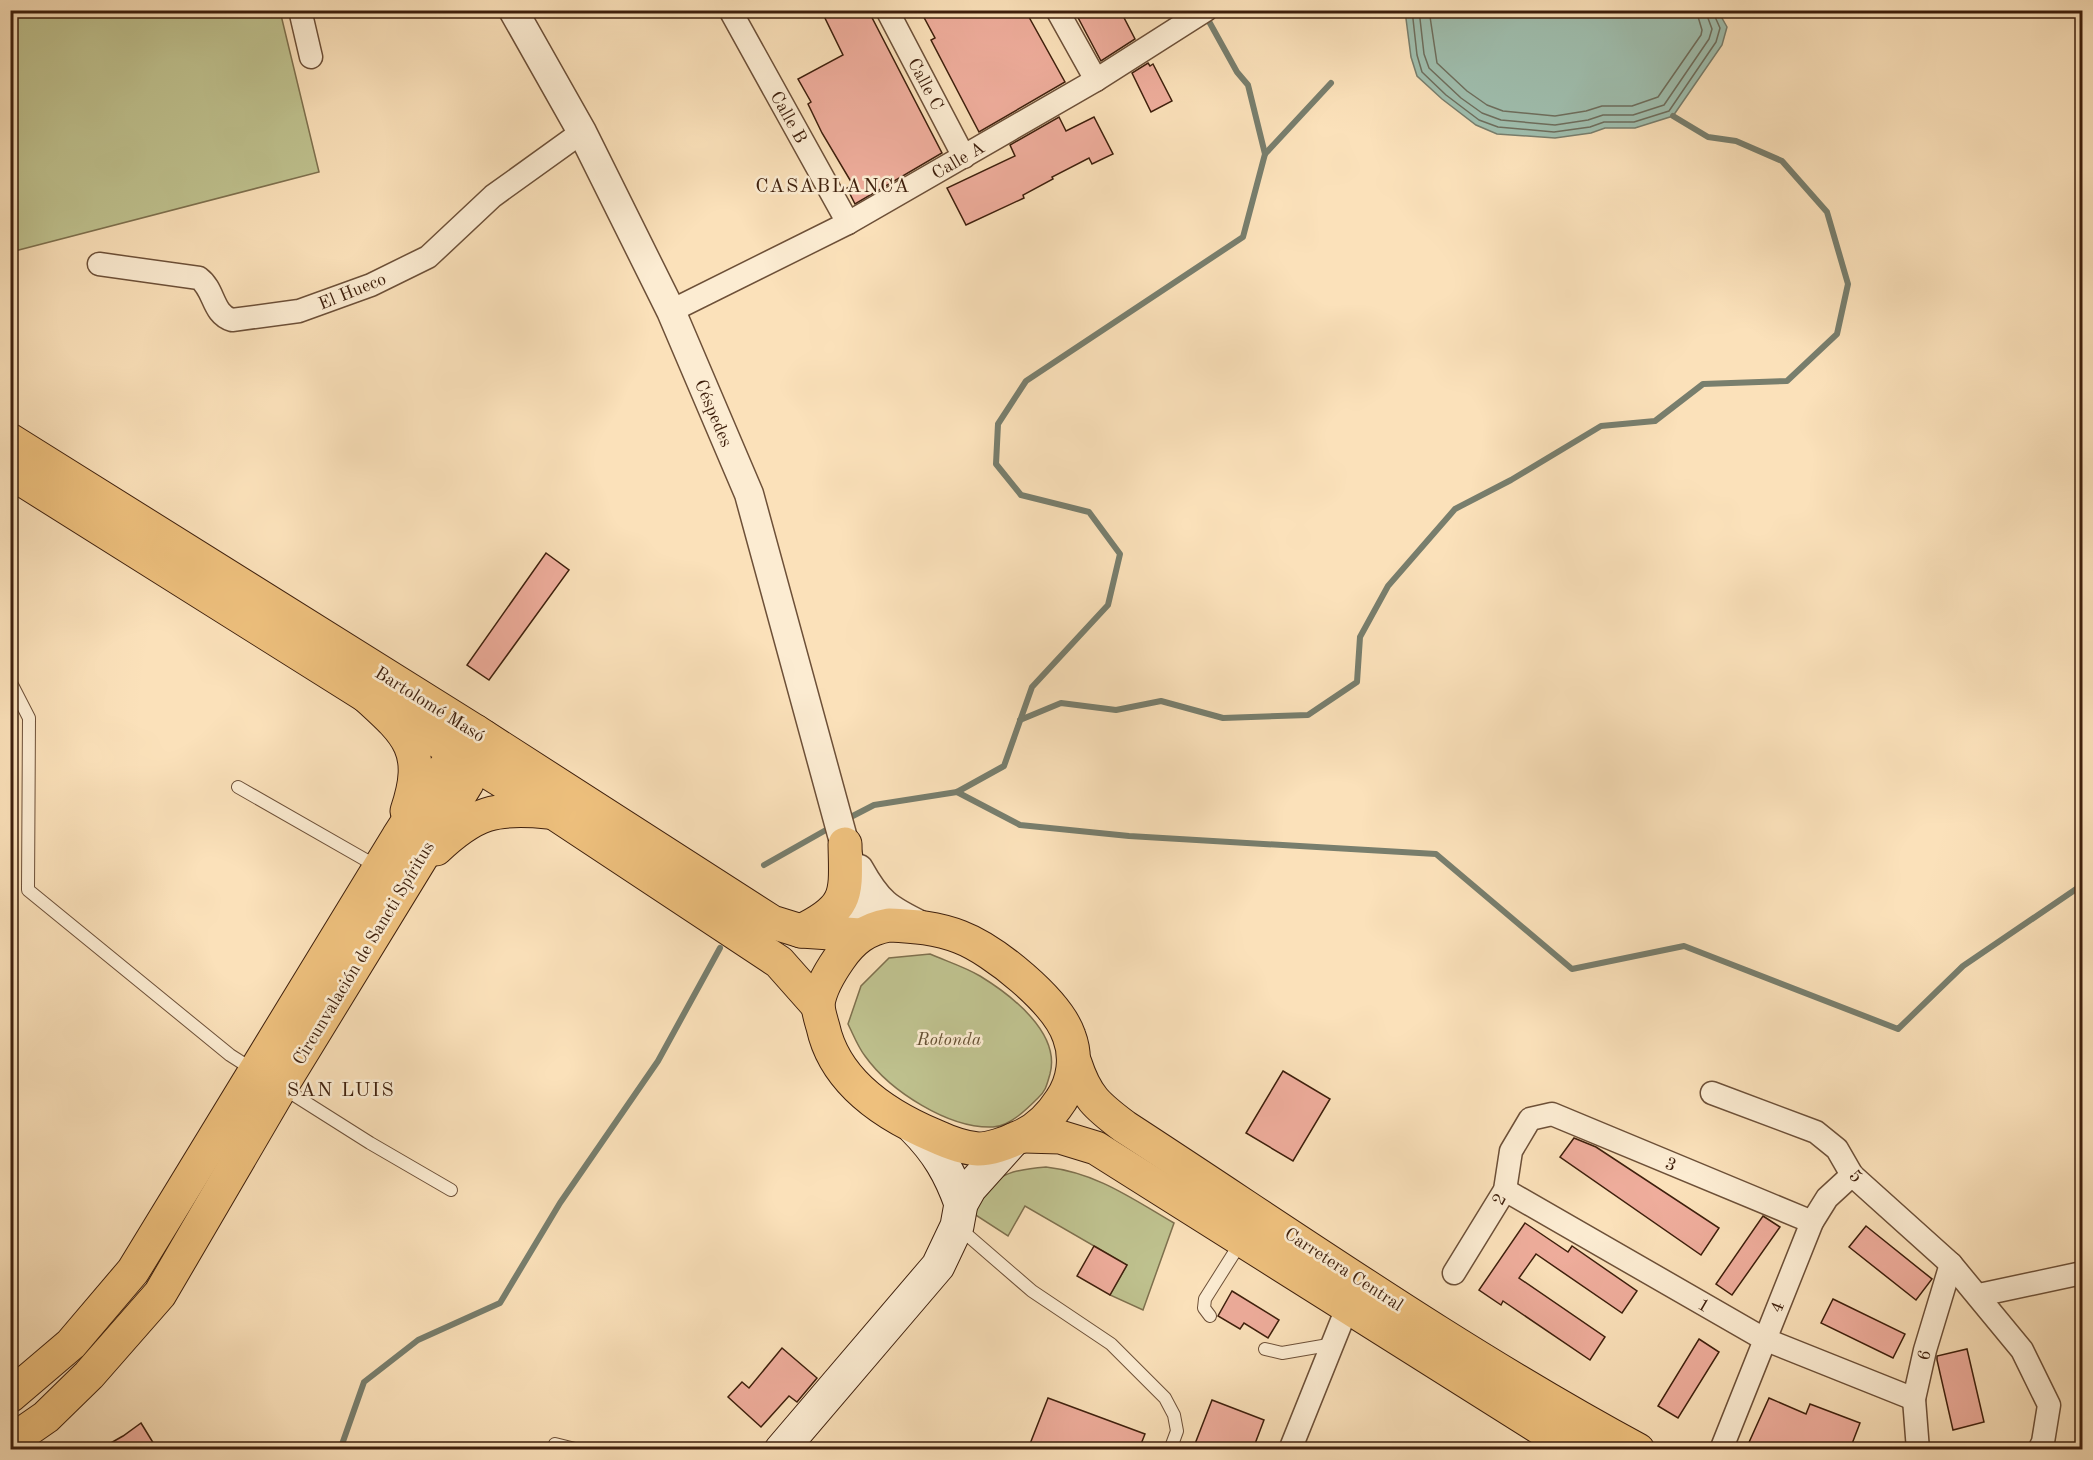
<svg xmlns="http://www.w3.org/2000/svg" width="2093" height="1460" font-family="'Old Standard TT',serif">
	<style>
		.green { fill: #bfc28f; stroke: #7e704e; stroke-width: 1.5 }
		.water { fill: #9fbeae; stroke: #787e6d; stroke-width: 1.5 }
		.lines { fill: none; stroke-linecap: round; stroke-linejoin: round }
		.shore { stroke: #6e6e5d; stroke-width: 1.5 }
		.stream { stroke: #787e6d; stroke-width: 6 }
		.building { fill: #efad9c; stroke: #3e1f0c; stroke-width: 1.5 }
		.service-casing { stroke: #6d5038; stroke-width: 14 }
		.minor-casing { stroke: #6d5038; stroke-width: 25 }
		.tertiary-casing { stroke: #6d5038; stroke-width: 31 }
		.secondary-casing { stroke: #3e1f0c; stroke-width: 35 }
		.primary-casing { stroke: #3e1f0c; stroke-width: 35 }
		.trunk-casing { stroke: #3e1f0c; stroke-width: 35 }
		.service { stroke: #fcecd2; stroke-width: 12 }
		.minor { stroke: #fcecd2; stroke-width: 22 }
		.tertiary { stroke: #fcecd2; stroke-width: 28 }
		.secondary { stroke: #fcecd2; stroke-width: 33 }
		.primary { stroke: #eec07d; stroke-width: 33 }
		.trunk { stroke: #eec07d; stroke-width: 33 }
		.labels { text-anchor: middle; stroke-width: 5; stroke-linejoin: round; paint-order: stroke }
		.street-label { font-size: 18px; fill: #3e1f0c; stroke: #fcecd2 }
		.park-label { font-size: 18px; font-style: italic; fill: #655033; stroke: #fcecd2 }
		.neighbourhood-label { font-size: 20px; letter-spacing: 1.5px; fill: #3e1f0c; stroke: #fcecd2 }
	</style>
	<rect width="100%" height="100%" fill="#fbe1ba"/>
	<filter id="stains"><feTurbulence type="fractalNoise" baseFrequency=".00333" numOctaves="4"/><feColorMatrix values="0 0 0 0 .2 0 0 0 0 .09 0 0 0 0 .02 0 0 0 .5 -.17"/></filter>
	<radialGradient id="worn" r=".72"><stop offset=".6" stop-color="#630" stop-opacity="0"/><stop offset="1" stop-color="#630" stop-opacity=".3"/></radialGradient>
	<!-- green -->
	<g class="green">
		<path d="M 11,10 L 280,11 L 319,172 L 11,252 Z"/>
		<path d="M 930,954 C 946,961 965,967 980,976 C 1011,995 1061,1033 1050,1074 C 1047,1084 1046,1091 1038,1098 C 1027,1109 1010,1126 993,1127 C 949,1129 890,1091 865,1056 C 858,1047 853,1034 848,1024 L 861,986 L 889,958 Z"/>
		<path d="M 1046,1167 C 1097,1173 1131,1198 1174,1223 L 1143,1310 L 1110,1295 L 1127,1265 L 1025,1206 L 1008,1236 L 971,1212 C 996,1176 1001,1171 1046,1167 Z"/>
	</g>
	<!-- water -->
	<path class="water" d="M 1405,11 L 1718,11 L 1727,27 L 1722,45 L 1673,116 L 1635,128 L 1605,128 L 1591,133 L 1555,138 L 1497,134 L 1476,125 L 1442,99 L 1417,76 L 1411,57 Z"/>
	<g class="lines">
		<!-- shore -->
		<g class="shore">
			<path d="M 1412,10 L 1417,55 L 1422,72 L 1446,95 L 1479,120 L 1498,127 L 1554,132 L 1590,127 L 1604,122 L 1634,122 L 1669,111 L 1716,42 L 1720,28 L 1712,10"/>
			<path d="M 1419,10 L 1424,54 L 1429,68 L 1461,98 L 1482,113 L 1501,120 L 1555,125 L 1588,120 L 1603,115 L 1633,115 L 1664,105 L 1709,39 L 1712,29 L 1705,10"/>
			<path d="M 1429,10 L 1437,63 L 1467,91 L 1487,105 L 1503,111 L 1555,116 L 1586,111 L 1602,106 L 1632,106 L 1658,97 L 1701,35 L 1702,30 L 1696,10"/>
		</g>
		<!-- stream -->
		<g class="stream">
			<path d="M 1206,16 L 1237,72 L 1248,85 L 1265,154"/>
			<path d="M 1020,720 L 1061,703 L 1116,710 L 1161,701 L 1223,718 L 1308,715 L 1357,682 L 1360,637 L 1388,586 L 1455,509 L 1511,480 L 1601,426 L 1655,421 L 1703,384 L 1787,381 L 1837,334 L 1848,284 L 1827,212 L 1782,161 L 1736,141 L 1708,137 L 1673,116"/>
			<path d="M 957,792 L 1020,825 L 1129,836 L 1436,854 L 1572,969 L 1684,946 L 1898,1029 L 1963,966 L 2082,885"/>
			<path d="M 845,820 L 874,805 L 957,792 L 1004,766 L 1032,687 L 1108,605 L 1120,554 L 1089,512 L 1021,495 L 996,464 L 998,424 L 1026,381 L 1243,237 L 1265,154 L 1331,83"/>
			<path d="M 764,865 L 833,826"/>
			<path d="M 340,1450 L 364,1382 L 418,1340 L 500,1303 L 560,1203 L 658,1061 L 720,948"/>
		</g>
	</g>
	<!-- building -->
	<g class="building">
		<path d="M 821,10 L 868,10 L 942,153 L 855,204 L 847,188 L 853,185 L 822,133 L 808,104 L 811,102 L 798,79 L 843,55 Z"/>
		<path d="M 920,10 L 1025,10 L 1065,82 L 979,132 L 931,40 L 935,38 Z"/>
		<path d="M 1074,10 L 1120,10 L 1135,39 L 1101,61 Z"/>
		<path d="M 1148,63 L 1150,66 L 1153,64 L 1172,101 L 1151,112 L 1132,73 Z"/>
		<path d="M 1059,117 L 1066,131 L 1094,117 L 1113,154 L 1092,164 L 1089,158 L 1052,177 L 1053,179 L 1023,195 L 1024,198 L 966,225 L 947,188 L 1015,156 L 1010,145 Z"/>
		<path d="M 546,553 L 569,570 L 489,680 L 467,665 Z"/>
		<path d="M 1283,1071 L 1330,1099 L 1293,1161 L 1246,1133 Z"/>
		<path d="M 1574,1138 L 1596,1147 L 1719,1228 L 1701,1255 L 1560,1157 Z"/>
		<path d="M 1763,1216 L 1780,1227 L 1732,1295 L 1716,1284 Z"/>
		<path d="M 1525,1223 L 1568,1252 L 1572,1246 L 1637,1291 L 1622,1313 L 1536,1254 L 1519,1278 L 1605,1337 L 1590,1360 L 1503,1301 L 1501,1305 L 1479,1290 Z"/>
		<path d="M 1866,1226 L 1932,1279 L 1916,1300 L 1849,1247 Z"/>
		<path d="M 1094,1246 L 1127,1265 L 1110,1295 L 1077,1276 Z"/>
		<path d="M 1232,1291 L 1279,1320 L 1268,1338 L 1244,1323 L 1240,1329 L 1218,1316 Z"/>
		<path d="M 1833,1299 L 1905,1334 L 1893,1358 L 1821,1323 Z"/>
		<path d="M 1699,1339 L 1719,1352 L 1678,1418 L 1658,1406 Z"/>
		<path d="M 782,1348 L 817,1378 L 797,1402 L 789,1396 L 761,1427 L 728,1397 L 742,1382 L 749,1388 Z"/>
		<path d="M 1967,1349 L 1984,1422 L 1953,1430 L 1937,1360 L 1937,1356 Z"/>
		<path d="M 1048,1398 L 1145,1434 L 1139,1449 L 1028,1449 Z"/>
		<path d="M 1769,1398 L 1806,1414 L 1810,1404 L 1860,1423 L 1850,1449 L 1746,1449 Z"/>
		<path d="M 1212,1400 L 1264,1420 L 1253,1449 L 1193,1449 Z"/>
		<path d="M 141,1423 L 157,1449 L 100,1449 L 123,1436 Z"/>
	</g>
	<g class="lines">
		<defs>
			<g id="service">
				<path d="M 10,681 L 29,718 L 28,890 L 230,1055 L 255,1071"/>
				<path d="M 238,787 L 378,867"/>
				<path d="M 283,1088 L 370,1143 L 451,1190"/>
				<path d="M 958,1227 L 1032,1291 L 1111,1344 L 1165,1398 L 1174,1415 L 1177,1431 L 1170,1450"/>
				<path d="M 1210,1316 L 1204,1308 L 1205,1299 L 1241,1242"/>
				<path d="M 1265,1349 L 1282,1353 L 1334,1344"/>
				<path d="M 555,1444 L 579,1450"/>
			</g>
			<g id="minor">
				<path d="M 300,10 L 311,57"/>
				<path d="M 730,10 L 848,223"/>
				<path d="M 887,10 L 964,157"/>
				<path d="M 1057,10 L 1096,80"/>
				<path d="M 99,264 L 199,278 C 215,290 212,314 232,320 L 299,311 L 371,285 L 428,257 L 493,196 L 582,132"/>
				<path d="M 671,311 L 848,223 L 1096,80 L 1206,10"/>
				<path d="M 1712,1093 L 1816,1132 L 1837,1149 L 1852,1175 L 1951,1264 L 2022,1350 L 2049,1405 L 2043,1442 L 2039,1450"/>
				<path d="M 1505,1190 L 1764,1339 L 1914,1399"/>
				<path d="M 1454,1273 L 1505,1190 L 1511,1151 L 1530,1119 L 1552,1114 L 1812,1222"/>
				<path d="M 1979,1295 L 2082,1273"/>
				<path d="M 1290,1450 L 1347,1308"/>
				<path d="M 1721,1450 L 1812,1222 L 1827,1198 L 1852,1175"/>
				<path d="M 1918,1450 L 1914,1399 L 1925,1350 L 1951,1264"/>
			</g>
			<g id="tertiary">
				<path d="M 513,10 L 582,132 L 671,311 L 749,494 L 862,908 L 862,934"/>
				<path d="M 859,869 C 878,903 887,909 922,926"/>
			</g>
			<g id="secondary">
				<path d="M 914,1128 C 937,1151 950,1173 961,1204"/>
				<path d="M 781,1450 L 938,1266 L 957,1226 L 961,1204 L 970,1188 L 1013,1140"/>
			</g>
			<g id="primary">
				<path d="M 10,440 L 475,731"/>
				<path d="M 10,472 L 457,753"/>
			</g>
			<g id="trunk">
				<path d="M 363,693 C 407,733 428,749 407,811"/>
				<path d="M 457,753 L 554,813 L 779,962 L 818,1006"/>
				<path d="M 436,849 C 475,812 495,807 548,812"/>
				<path d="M 889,925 C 914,926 937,928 960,937 C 994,950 1057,1001 1069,1036 C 1077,1057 1074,1081 1061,1100 C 1050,1117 1036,1131 1017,1138 C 1007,1143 990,1149 978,1149 C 963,1148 948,1142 935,1136 C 885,1115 835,1082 823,1027 C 821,1020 818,1011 818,1004 C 820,989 830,972 839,959 C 852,940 866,929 889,925 Z"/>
				<path d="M 801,931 C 850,907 846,894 845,844"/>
				<path d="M 1075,1063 C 1086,1097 1097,1106 1125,1127 C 1294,1237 1460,1354 1638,1450"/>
				<path d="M 1024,1136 L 1060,1137 L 1096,1148 L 1575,1450"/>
				<path d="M 10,1396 L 71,1344 L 133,1271 L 398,837 L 434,781 L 475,731 L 772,922 L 801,931 L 860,935"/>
				<path d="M 10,1442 L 46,1417 L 89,1375 L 160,1294 L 281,1087 L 467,783 L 484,737"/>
			</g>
		</defs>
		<!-- service casing -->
		<use href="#service" class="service-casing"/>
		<!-- minor casing -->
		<use href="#minor" class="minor-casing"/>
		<!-- tertiary casing -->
		<use href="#tertiary" class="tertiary-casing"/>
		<!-- secondary casing -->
		<use href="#secondary" class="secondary-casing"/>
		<!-- primary casing -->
		<use href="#primary" class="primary-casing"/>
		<!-- trunk casing -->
		<use href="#trunk" class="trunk-casing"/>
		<!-- service -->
		<use href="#service" class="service"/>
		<!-- minor -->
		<use href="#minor" class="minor"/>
		<!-- tertiary -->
		<use href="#tertiary" class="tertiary"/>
		<!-- secondary -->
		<use href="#secondary" class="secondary"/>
		<!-- primary -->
		<use href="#primary" class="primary"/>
		<!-- trunk -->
		<use href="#trunk" class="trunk"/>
	</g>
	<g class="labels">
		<!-- street labels -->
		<g class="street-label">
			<text transform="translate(926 84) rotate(62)" y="6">Calle C</text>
			<text transform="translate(789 117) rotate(61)" y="6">Calle B</text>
			<text transform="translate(958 160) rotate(-30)" y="6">Calle A</text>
			<text transform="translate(352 291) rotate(-22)" y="6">El Hueco</text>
			<text transform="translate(714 413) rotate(67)" y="6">Céspedes</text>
			<text transform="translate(430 704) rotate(32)" y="6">Bartolomé Masó</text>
			<text transform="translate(363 953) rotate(-59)" y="6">Circunvalación de Sancti Spíritus</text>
			<text transform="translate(1671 1164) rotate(23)" y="6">3</text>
			<text transform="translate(1856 1176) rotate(49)" y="6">5</text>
			<text transform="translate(1499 1199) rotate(-62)" y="6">2</text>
			<text transform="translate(1344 1269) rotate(33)" y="6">Carretera Central</text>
			<text transform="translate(1704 1305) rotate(30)" y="6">1</text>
			<text transform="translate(1777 1307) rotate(-68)" y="6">4</text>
			<text transform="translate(1924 1355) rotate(-76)" y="6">6</text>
		</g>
		<!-- park labels -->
		<g class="park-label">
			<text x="949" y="1045">Rotonda</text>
		</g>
		<!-- neighbourhood labels -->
		<g class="neighbourhood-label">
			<text x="833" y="192">CASABLANCA</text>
			<text x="341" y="1096">SAN LUIS</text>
		</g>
	</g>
	<!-- margin -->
	<rect width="2093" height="1460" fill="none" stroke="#fbe1ba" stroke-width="36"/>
	<rect x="12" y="12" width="2069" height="1436" fill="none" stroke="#3e1f0c" stroke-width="3"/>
	<rect x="18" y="18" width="2057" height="1424" fill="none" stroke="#3e1f0c" stroke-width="1.5"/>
	<rect width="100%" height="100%" filter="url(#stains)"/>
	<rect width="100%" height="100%" fill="url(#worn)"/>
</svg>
